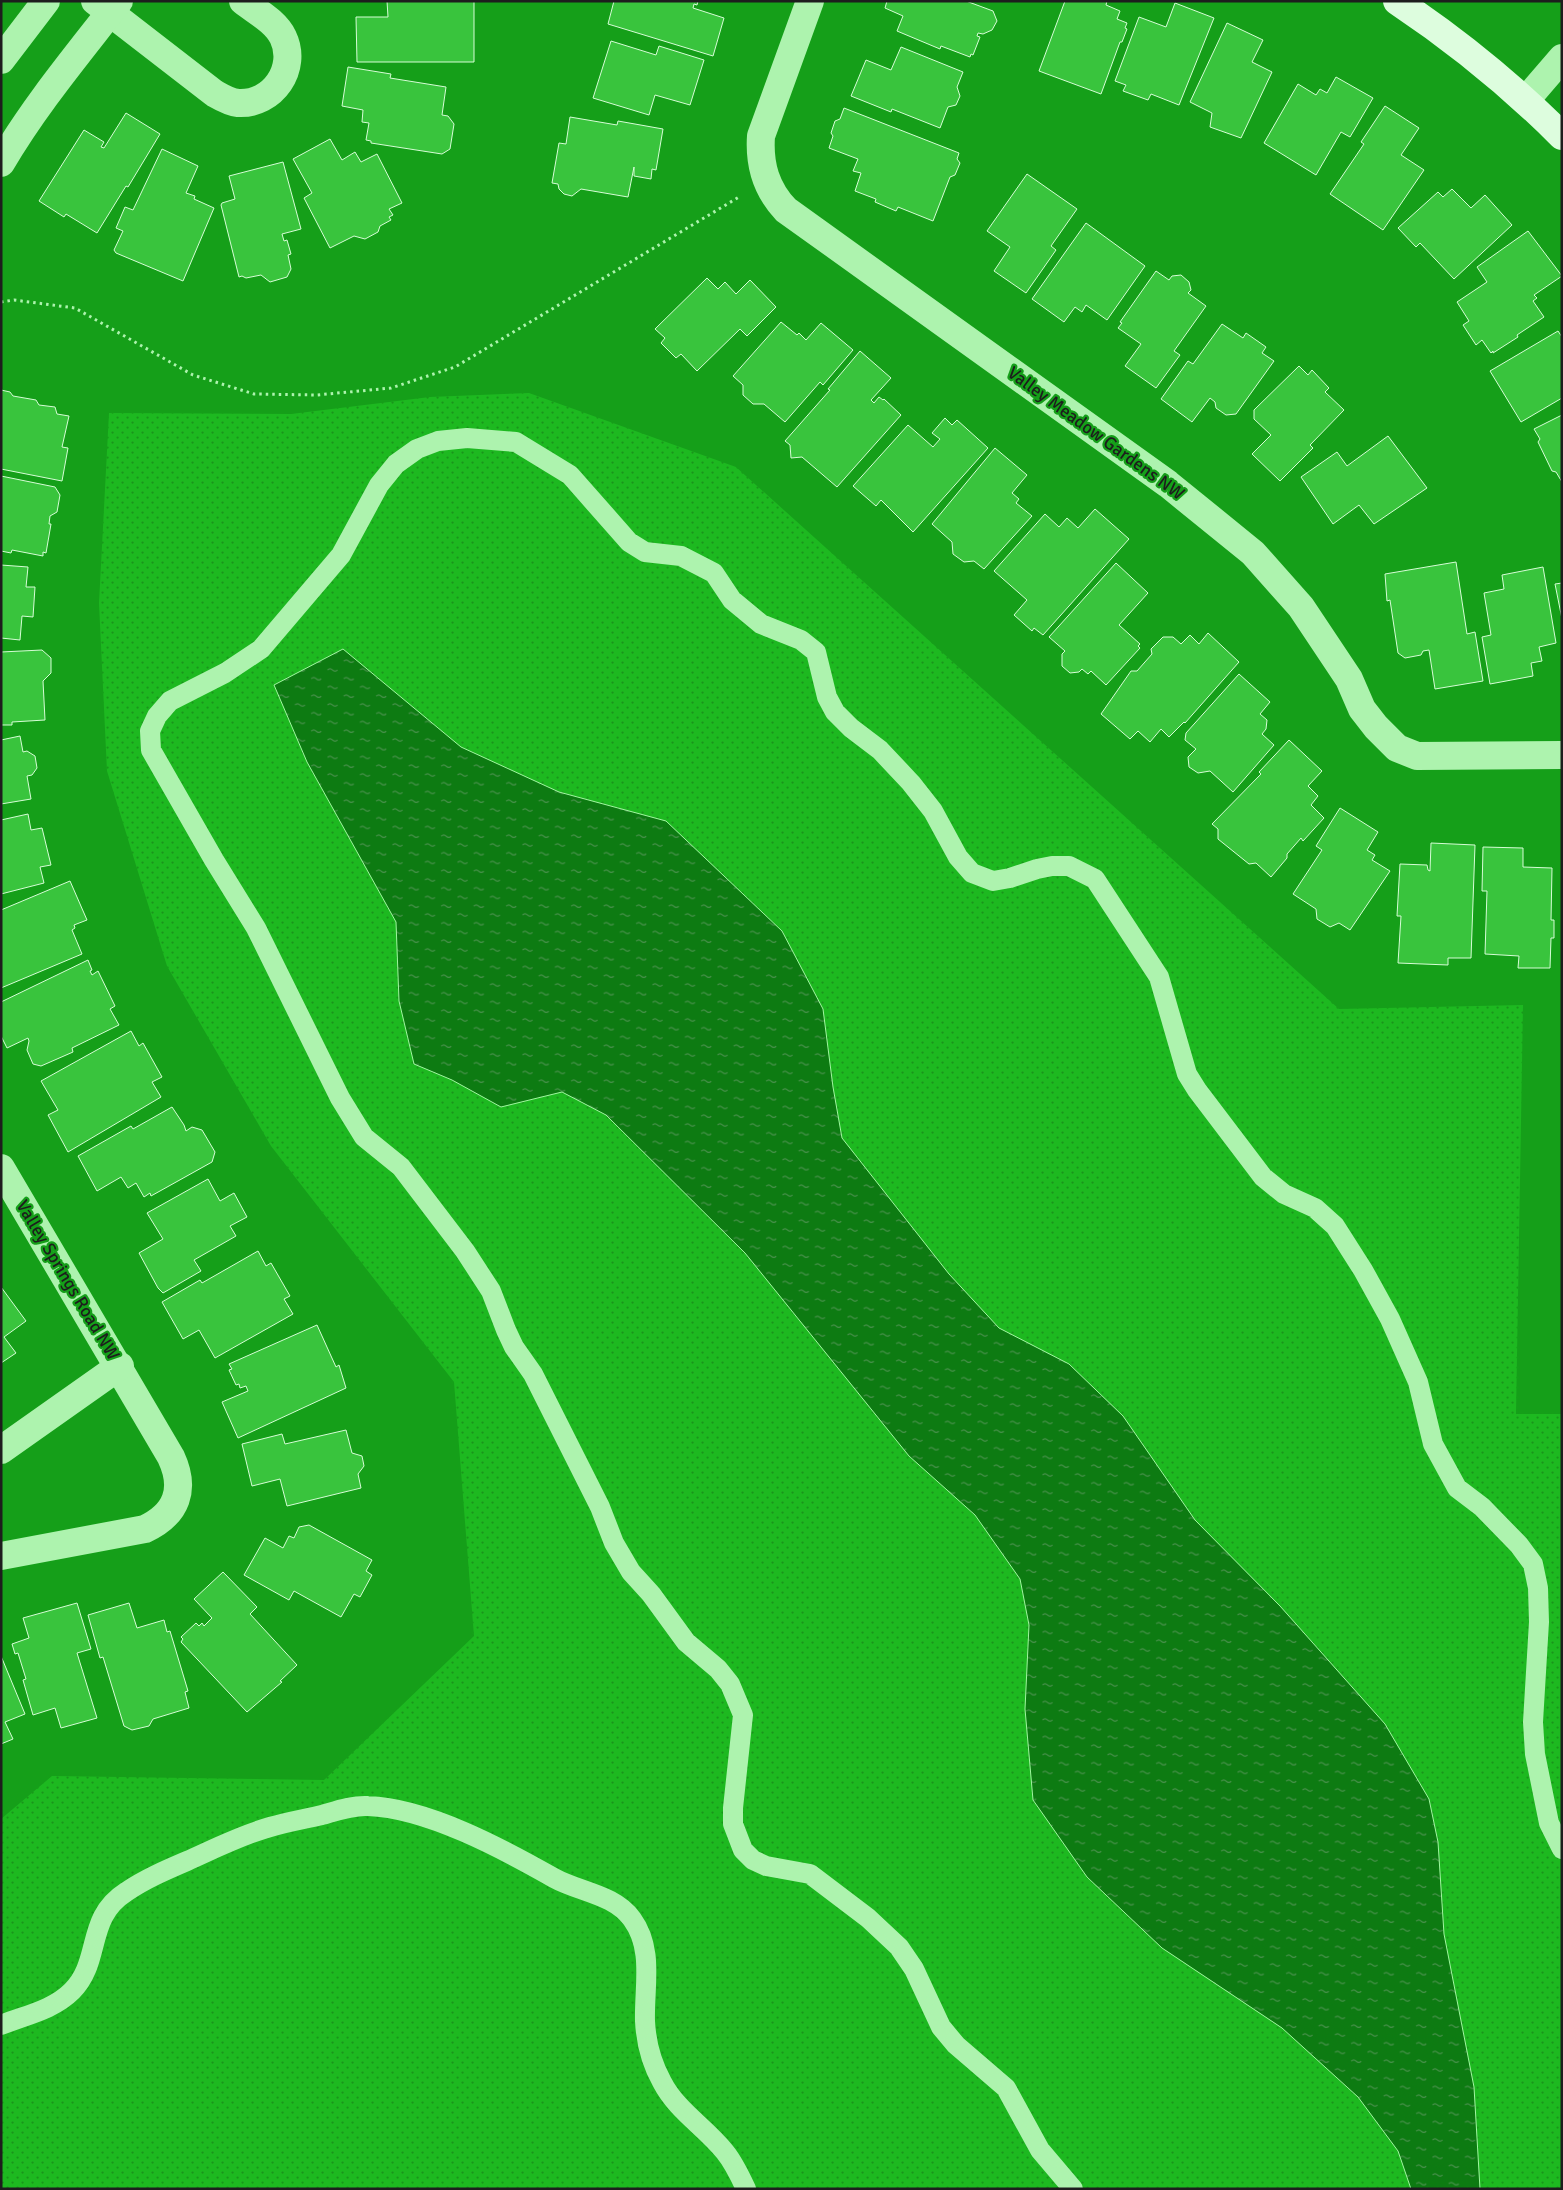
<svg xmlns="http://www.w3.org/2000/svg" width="1563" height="2190" font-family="Signika,sans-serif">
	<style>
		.grass { fill: url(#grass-dots) }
		.water { fill: url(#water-ripples); stroke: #a0f6a0 }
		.building { fill: #39c43d; stroke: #d6fdd6 }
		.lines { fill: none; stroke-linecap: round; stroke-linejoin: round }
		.path { stroke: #adf3ae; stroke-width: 3; stroke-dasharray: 2.5 4; stroke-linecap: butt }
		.lane { stroke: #adf3ae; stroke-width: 20 }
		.street { stroke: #adf3ae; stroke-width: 28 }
		.secondary { stroke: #ddfdde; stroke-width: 28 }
		.labels { text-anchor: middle; stroke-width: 4.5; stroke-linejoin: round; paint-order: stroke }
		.street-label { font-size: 18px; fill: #1d1d1d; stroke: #159f19 }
	</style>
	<defs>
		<pattern id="grass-dots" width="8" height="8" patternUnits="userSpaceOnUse" patternTransform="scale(1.25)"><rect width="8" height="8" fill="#1db920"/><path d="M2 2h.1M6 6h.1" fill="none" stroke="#19961b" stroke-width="1.8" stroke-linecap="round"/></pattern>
		<pattern id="water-ripples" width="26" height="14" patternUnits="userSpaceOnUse" patternTransform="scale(1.25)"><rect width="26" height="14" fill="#0d7b12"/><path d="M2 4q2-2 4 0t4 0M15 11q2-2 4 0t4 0" fill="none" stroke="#4a914d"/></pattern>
	</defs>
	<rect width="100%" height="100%" fill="#159f19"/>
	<!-- grass -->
	<path class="grass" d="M 529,393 L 736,467 L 1339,1009 L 1523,1005 L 1516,1414 L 1562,1414 L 1562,2189 L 1,2189 L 1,1819 L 52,1776 L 324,1780 L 474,1636 L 454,1382 L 271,1146 L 167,966 L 107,771 L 99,603 L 109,413 L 291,414 L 430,397 Z"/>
	<!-- water -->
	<path class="water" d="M 343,649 L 461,747 L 559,792 L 666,821 L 782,931 L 823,1009 L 833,1087 L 842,1138 L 949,1274 L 999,1328 L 1069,1364 L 1123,1416 L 1195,1520 L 1280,1606 L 1385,1724 L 1429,1799 L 1438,1842 L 1444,1934 L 1474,2087 L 1480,2189 L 1411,2189 L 1398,2151 L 1358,2097 L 1282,2028 L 1162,1948 L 1087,1877 L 1033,1800 L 1025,1709 L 1029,1625 L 1020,1579 L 975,1515 L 909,1456 L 745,1253 L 606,1115 L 562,1092 L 501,1107 L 452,1080 L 414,1064 L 399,1001 L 396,922 L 307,762 L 274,685 Z"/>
	<!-- building -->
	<g class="building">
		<path d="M 387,1 L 474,1 L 474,62 L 357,62 L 356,17 L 388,17 Z"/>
		<path d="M 614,1 L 698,1 L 697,5 L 694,4 L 693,8 L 724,18 L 713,56 L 608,24 Z"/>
		<path d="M 887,1 L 966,1 L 993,11 L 997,21 L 992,30 L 983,34 L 978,33 L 977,36 L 980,37 L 973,55 L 971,54 L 970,57 L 941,46 L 940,49 L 897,31 L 903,16 L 885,8 Z"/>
		<path d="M 1065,1 L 1107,1 L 1106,5 L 1120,11 L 1117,19 L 1127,23 L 1125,28 L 1127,29 L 1122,42 L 1120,42 L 1101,94 L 1039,71 Z"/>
		<path d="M 1175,3 L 1214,18 L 1179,105 L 1151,94 L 1148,100 L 1123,91 L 1126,85 L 1115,81 L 1139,17 L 1166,27 Z"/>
		<path d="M 1227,23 L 1263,40 L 1252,62 L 1272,72 L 1241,138 L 1210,127 L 1212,113 L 1190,102 Z"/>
		<path d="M 611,41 L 656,55 L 659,46 L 704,60 L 690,105 L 655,95 L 649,115 L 593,98 Z"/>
		<path d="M 901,47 L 963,72 L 957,87 L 960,96 L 956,105 L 948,107 L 940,128 L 892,109 L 891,112 L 851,96 L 866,60 L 891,70 Z"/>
		<path d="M 348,67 L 391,74 L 390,78 L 446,87 L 442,115 L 448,116 L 454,124 L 450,149 L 442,154 L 371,143 L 371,141 L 366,140 L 369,123 L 362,122 L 363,110 L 342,106 Z"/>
		<path d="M 1336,77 L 1373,98 L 1350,137 L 1341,132 L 1316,175 L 1264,143 L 1298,84 L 1316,95 L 1320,89 L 1327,93 Z"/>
		<path d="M 1385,106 L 1419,128 L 1401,155 L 1424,170 L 1383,230 L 1330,194 L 1364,144 L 1361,142 Z"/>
		<path d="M 844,108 L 959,153 L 957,159 L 960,163 L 955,175 L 950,177 L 933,221 L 898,207 L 896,211 L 875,202 L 876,199 L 855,191 L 861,173 L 853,171 L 858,159 L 829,148 L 833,136 L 831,133 L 835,121 L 840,119 Z"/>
		<path d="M 126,113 L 160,134 L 128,187 L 126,186 L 97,233 L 66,214 L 64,217 L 39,201 L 84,130 L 104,142 L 101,147 L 104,148 Z"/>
		<path d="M 570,117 L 617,125 L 618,121 L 663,129 L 656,170 L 652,169 L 651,179 L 634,176 L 634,167 L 628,197 L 581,189 L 572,196 L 564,194 L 559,189 L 558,184 L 552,183 L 559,143 L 566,144 Z"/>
		<path d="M 330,139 L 342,160 L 355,152 L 361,162 L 377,154 L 402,203 L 389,209 L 393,215 L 389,217 L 391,220 L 380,226 L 378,232 L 365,239 L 354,236 L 330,248 L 304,198 L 312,193 L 293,159 Z"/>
		<path d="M 162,149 L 198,166 L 186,193 L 195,196 L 194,199 L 214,208 L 183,281 L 116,253 L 114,250 L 123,231 L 116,228 L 125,207 L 133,210 Z"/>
		<path d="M 283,162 L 301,229 L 282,234 L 284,241 L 287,240 L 291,254 L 288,255 L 291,269 L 287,277 L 270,282 L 261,275 L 246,278 L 242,276 L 239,277 L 221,205 L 222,203 L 235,199 L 229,176 Z"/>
		<path d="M 1027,174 L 1077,209 L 1051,246 L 1056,250 L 1026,293 L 994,271 L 1010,247 L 987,231 Z"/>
		<path d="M 1452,189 L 1471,208 L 1485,195 L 1512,225 L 1454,279 L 1420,243 L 1416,247 L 1398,228 L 1438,192 L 1443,197 Z"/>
		<path d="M 1086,223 L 1145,266 L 1107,320 L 1086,305 L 1082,312 L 1075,307 L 1064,322 L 1032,299 Z"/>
		<path d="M 1528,231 L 1562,276 L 1534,295 L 1537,298 L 1533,301 L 1544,317 L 1517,335 L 1518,337 L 1493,353 L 1493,351 L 1491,353 L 1482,340 L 1476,345 L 1463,325 L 1469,321 L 1457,302 L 1487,282 L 1477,267 Z"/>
		<path d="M 1156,271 L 1169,280 L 1172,276 L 1181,275 L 1189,282 L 1191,290 L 1188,293 L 1206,306 L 1174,351 L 1180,355 L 1156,388 L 1125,366 L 1141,344 L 1118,328 L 1122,323 L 1120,322 Z"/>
		<path d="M 707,278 L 718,289 L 725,282 L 736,294 L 750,280 L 776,307 L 747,336 L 740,329 L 697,371 L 681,354 L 676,358 L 661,343 L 665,338 L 655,329 Z"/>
		<path d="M 781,322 L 797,335 L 799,333 L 806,340 L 821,323 L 853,350 L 823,385 L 820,382 L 785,422 L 764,404 L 753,404 L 743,395 L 743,385 L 733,376 Z"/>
		<path d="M 1222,324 L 1243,338 L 1246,333 L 1266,347 L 1262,353 L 1274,361 L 1236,414 L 1226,415 L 1216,408 L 1215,402 L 1210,398 L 1192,422 L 1161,399 L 1188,361 L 1193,364 Z"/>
		<path d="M 1558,331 L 1562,337 L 1562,398 L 1521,422 L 1490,371 Z"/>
		<path d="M 860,351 L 891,378 L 871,400 L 874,403 L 879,397 L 883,400 L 884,399 L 901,415 L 837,487 L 802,457 L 791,458 L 790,445 L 785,441 L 830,390 L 828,389 Z"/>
		<path d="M 1299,366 L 1308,375 L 1312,370 L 1329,388 L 1325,392 L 1344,410 L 1310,445 L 1313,448 L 1280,481 L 1252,454 L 1271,435 L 1254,419 L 1254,410 Z"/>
		<path d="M 1,390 L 10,392 L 13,396 L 36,400 L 39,405 L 55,407 L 57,414 L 69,416 L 62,447 L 68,448 L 62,481 L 1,469 Z"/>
		<path d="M 1562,415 L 1562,482 L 1556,472 L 1552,471 L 1538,442 L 1540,439 L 1534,429 Z"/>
		<path d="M 945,418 L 952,425 L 957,420 L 988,448 L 913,532 L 881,500 L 876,506 L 853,486 L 908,425 L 933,447 L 940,439 L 932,433 Z"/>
		<path d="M 1388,436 L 1427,488 L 1374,524 L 1359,505 L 1333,524 L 1301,477 L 1337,452 L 1347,466 Z"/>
		<path d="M 995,448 L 1027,475 L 1012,493 L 1019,499 L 1016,503 L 1032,516 L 984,569 L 974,561 L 964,562 L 953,554 L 952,542 L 932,524 Z"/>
		<path d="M 1,476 L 55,487 L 60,495 L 57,512 L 50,516 L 49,524 L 51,524 L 46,553 L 43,552 L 43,556 L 12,550 L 11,553 L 1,551 Z"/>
		<path d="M 1095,509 L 1129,539 L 1043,635 L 1034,628 L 1032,631 L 1014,615 L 1027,600 L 994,571 L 1045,514 L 1059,527 L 1067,518 L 1078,528 Z"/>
		<path d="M 1456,562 L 1467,634 L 1475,632 L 1483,681 L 1435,689 L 1429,650 L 1423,651 L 1421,655 L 1405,658 L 1398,653 L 1390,600 L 1387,601 L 1385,574 Z"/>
		<path d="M 1116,563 L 1148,593 L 1119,625 L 1140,644 L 1138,646 L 1140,648 L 1106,685 L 1091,671 L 1088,674 L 1082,669 L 1079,672 L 1070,673 L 1062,666 L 1062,654 L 1065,651 L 1049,637 Z"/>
		<path d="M 1,565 L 28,567 L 26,587 L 35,587 L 33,617 L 22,616 L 20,640 L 1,638 Z"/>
		<path d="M 1543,567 L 1556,643 L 1539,647 L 1542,661 L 1531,663 L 1533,676 L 1490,684 L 1482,637 L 1491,635 L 1484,593 L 1504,589 L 1502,575 Z"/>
		<path d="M 1562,583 L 1562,619 L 1555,584 Z"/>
		<path d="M 1208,633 L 1239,662 L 1185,723 L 1184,722 L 1169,737 L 1161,729 L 1150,742 L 1138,731 L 1130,739 L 1101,714 L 1131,671 L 1137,671 L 1152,654 L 1151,649 L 1163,637 L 1173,637 L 1181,644 L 1190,635 L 1199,644 Z"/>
		<path d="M 42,650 L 51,658 L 51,673 L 43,681 L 45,720 L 12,722 L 12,725 L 1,725 L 1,652 Z"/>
		<path d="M 1239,674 L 1270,702 L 1260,714 L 1267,720 L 1266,729 L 1262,734 L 1274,745 L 1233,792 L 1210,771 L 1198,773 L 1189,767 L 1188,757 L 1196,749 L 1185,740 L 1186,733 Z"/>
		<path d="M 20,736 L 23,752 L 27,751 L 35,756 L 37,768 L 32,775 L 27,776 L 31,799 L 1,804 L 1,740 Z"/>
		<path d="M 1289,740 L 1322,771 L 1308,786 L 1318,796 L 1311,805 L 1324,818 L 1303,841 L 1301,838 L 1287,854 L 1287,858 L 1271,877 L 1256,863 L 1249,864 L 1218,839 L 1218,829 L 1212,824 L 1261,774 L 1259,772 Z"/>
		<path d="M 1340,808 L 1378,832 L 1367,850 L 1375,855 L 1372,860 L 1390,871 L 1350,930 L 1339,923 L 1330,927 L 1317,919 L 1316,909 L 1293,894 L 1322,850 L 1316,846 Z"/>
		<path d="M 28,814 L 31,830 L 42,828 L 51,865 L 40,867 L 44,883 L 1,894 L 1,820 Z"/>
		<path d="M 1431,843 L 1475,845 L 1471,958 L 1448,958 L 1448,965 L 1398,963 L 1401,916 L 1397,916 L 1400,864 L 1427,865 L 1428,870 L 1430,871 Z"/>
		<path d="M 1483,847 L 1523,848 L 1523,867 L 1552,868 L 1551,920 L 1554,920 L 1554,938 L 1551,938 L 1550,968 L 1518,968 L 1519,956 L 1485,954 L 1487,891 L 1482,891 Z"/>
		<path d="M 70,881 L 87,920 L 74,925 L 75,928 L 72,930 L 82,954 L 1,988 L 1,910 Z"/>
		<path d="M 88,960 L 92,970 L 90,971 L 92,975 L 98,971 L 115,1006 L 110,1009 L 119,1025 L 72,1048 L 73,1052 L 41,1066 L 33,1064 L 27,1050 L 29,1041 L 28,1038 L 7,1048 L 1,1036 L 1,1002 Z"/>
		<path d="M 131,1031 L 139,1046 L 143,1043 L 162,1077 L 152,1082 L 161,1097 L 68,1152 L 48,1115 L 58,1110 L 41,1081 Z"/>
		<path d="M 172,1107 L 184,1125 L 186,1131 L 192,1127 L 202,1130 L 215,1152 L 212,1162 L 151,1196 L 150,1193 L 144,1197 L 136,1183 L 128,1188 L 121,1177 L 97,1191 L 78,1156 L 131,1126 L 133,1129 Z"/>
		<path d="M 208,1179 L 220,1201 L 234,1193 L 247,1217 L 230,1226 L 236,1236 L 194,1260 L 201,1271 L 163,1293 L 158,1288 L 139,1253 L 163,1239 L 147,1213 Z"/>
		<path d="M 258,1251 L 266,1266 L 271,1263 L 290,1296 L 284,1299 L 293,1314 L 215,1358 L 199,1330 L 183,1339 L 162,1302 L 200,1280 L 202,1283 Z"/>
		<path d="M 1,1287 L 26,1321 L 4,1337 L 16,1353 L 1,1363 Z"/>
		<path d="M 317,1325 L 336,1367 L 339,1365 L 346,1388 L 238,1438 L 222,1402 L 248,1391 L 246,1386 L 240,1388 L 239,1384 L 236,1385 L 229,1370 L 232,1369 L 229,1364 Z"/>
		<path d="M 346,1430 L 352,1453 L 362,1456 L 364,1466 L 358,1474 L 361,1488 L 287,1506 L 280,1479 L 252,1486 L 242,1444 L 282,1434 L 285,1444 Z"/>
		<path d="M 309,1525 L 372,1560 L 366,1571 L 372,1575 L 360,1597 L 354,1594 L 341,1617 L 294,1591 L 289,1600 L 244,1575 L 265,1538 L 283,1548 L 289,1536 L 294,1538 L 299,1527 Z"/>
		<path d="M 223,1572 L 257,1607 L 250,1614 L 297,1665 L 280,1681 L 282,1682 L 247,1712 L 181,1642 L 183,1639 L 181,1637 L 196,1623 L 199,1626 L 202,1623 L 204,1626 L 212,1618 L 194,1599 Z"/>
		<path d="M 77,1603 L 91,1649 L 77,1653 L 97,1718 L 61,1728 L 55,1708 L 33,1715 L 23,1680 L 26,1679 L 18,1653 L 15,1654 L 12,1644 L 29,1638 L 23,1618 Z"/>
		<path d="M 129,1603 L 137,1628 L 164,1620 L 167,1632 L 170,1631 L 188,1691 L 185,1692 L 189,1708 L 153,1719 L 149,1726 L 132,1730 L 124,1726 L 103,1657 L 100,1658 L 88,1615 Z"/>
		<path d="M 1,1656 L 25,1714 L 5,1722 L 13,1739 L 1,1744 Z"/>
	</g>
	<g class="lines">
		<!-- path -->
		<path class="path" d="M 1,302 L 14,300 L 75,308 L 193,375 L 254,394 L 317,395 L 391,388 L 455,367 L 739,197"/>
		<!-- lane -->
		<g class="lane">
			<path d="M 1,2025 C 26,2015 53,2010 72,1991 C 102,1961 85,1918 126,1892 C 145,1879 166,1870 187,1861 C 214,1849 241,1835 270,1827 C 287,1822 305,1819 322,1815 C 336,1811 353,1805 368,1806 C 427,1808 503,1849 554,1878 C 579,1892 614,1894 632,1919 C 654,1949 644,1986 645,2021 C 646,2042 652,2064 662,2082 C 677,2111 705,2127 725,2152 C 734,2163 740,2176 746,2189"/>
			<path d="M 1073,2189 L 1040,2150 L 1006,2088 L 956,2045 L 941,2027 L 914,1969 L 899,1947 L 868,1918 L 810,1874 L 766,1866 L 753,1860 L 743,1850 L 733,1824 L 733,1808 L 743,1715 L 730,1684 L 718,1669 L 686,1642 L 651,1594 L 631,1572 L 614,1543 L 600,1507 L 533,1374 L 514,1347 L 506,1330 L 491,1291 L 465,1251 L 401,1167 L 364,1137 L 340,1098 L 256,928 L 214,860 L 151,750 L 150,731 L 157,716 L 170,701 L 225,673 L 261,649 L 341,555 L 379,485 L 396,464 L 417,449 L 438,441 L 467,438 L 516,442 L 570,475 L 629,542 L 645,552 L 681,556 L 714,573 L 732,600 L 761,624 L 801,640 L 816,652 L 827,697 L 835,712 L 851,728 L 880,750 L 911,783 L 933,811 L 958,857 L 972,873 L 993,881 L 1010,878 L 1037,869 L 1052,866 L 1069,866 L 1095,879 L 1159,977 L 1187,1074 L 1197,1090 L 1263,1177 L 1284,1194 L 1315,1208 L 1335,1226 L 1363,1270 L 1390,1319 L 1418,1382 L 1433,1444 L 1457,1488 L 1482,1507 L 1519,1545 L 1533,1564 L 1538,1588 L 1539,1622 L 1533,1722 L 1535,1754 L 1549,1823 L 1562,1849"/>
		</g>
		<!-- street -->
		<g class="street">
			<path d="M 95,1 L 214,93 C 221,97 229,102 238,103 C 273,105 298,68 283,37 C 275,21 257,12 243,1"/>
			<path d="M 810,1 L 761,136 C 759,165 766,189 786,210 L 1168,484 L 1253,553 L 1301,607 L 1349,679 L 1362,709 L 1376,727 L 1397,748 L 1417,756 L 1562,755"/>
			<path d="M 1,60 L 46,1"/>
			<path d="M 1526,100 L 1562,58"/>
			<path d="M 1,163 C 35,105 78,54 119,1"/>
			<path d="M 1,1168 L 171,1457 C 186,1489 177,1514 145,1529 L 1,1556"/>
			<path d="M 1,1450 L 120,1366"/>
		</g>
		<!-- secondary -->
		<path class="secondary" d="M 1397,1 C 1457,41 1511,85 1562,136"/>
	</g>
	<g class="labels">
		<!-- street labels -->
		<g class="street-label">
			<text transform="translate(1096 433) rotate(36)" y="6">Valley Meadow Gardens NW</text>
			<text transform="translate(68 1280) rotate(59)" y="6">Valley Springs Road NW</text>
		</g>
	</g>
	<!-- border -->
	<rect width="1563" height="2190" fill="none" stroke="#1d1d1d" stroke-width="5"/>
</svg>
